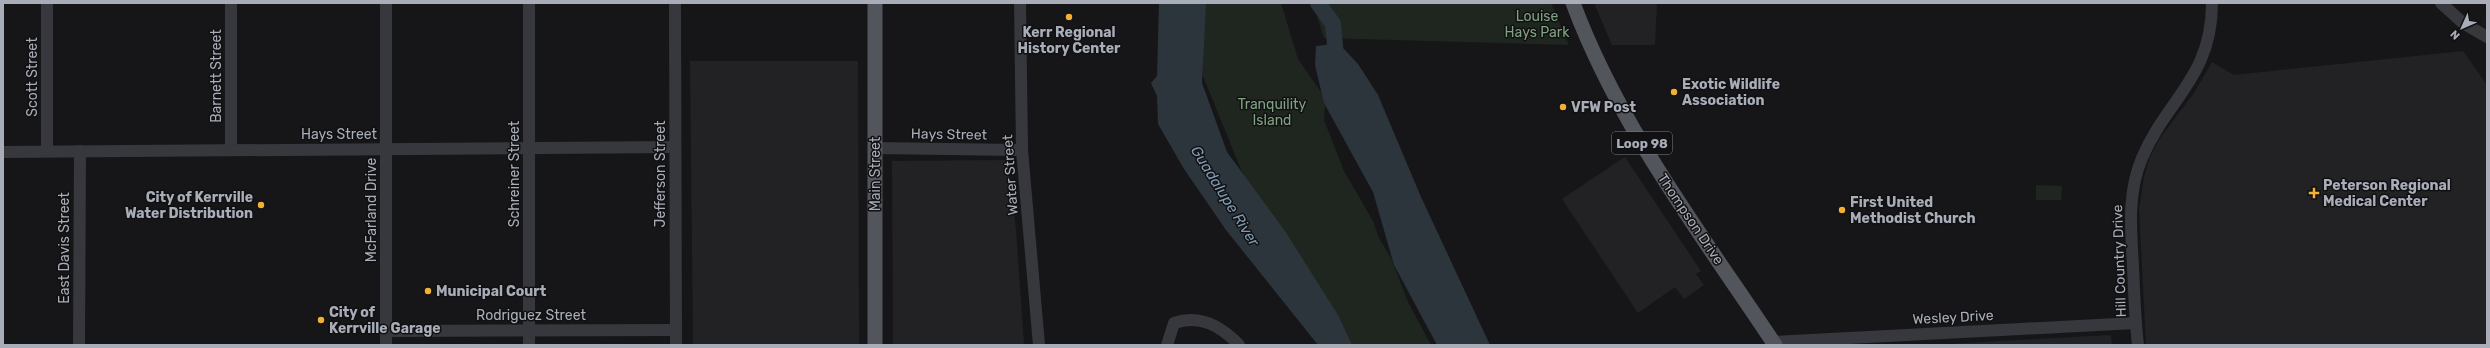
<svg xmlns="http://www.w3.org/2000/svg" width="2490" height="348" font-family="Rubik,sans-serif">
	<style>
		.built { fill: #222225 }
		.green { fill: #1e261f }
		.water { fill: #2c353c }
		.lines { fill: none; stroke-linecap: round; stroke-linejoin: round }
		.river { stroke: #2c353c; stroke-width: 16 }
		.minor { stroke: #37383d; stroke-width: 12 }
		.major { stroke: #53555c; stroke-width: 15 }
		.poi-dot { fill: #f2b134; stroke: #111113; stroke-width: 1.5 }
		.labels { text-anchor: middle; stroke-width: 3; stroke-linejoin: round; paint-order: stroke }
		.shield { fill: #111113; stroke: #7b7e86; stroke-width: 1 }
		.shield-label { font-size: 13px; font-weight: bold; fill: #a8adb8 }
		.park-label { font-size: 14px; fill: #7fa381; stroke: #111113 }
		.poi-label { font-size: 14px; font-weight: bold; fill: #a8adb8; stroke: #111113; text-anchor: start }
		.street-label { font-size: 14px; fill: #a8adb8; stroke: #111113 }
		.water-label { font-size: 15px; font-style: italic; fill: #7f9bb3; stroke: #111113 }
	</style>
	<rect width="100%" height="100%" fill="#161618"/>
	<!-- built -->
	<g class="built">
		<path d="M 1594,3 L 1657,3 L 1655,45 L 1612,45 Z"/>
		<path d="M 2463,51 L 2487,85 L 2487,345 L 2146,345 L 2139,209 L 2144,177 L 2150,157 L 2160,138 L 2194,93 L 2212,62 L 2234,75 Z"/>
		<path d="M 690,61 L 858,61 L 859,345 L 693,345 Z"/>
		<path d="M 1625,157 L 1701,271 L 1696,274 L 1704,285 L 1684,299 L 1675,287 L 1638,313 L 1562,199 Z"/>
		<path d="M 1008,160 L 1016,230 L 1024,345 L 893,345 L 892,161 Z"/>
		<path d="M 2111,335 L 2112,345 L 1933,345 L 2000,341 Z"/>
	</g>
	<!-- green -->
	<g class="green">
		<path d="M 1203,3 L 1281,3 L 1298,59 L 1323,95 L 1325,105 L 1324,120 L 1344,171 L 1373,221 L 1379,238 L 1391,258 L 1408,302 L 1431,345 L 1347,345 L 1242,172 L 1203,76 Z"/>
		<path d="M 1313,3 L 1551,3 L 1569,45 L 1324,38 Z"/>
		<path d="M 2036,185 L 2062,186 L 2061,200 L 2036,200 Z"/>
	</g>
	<!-- water -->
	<g class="water">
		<path d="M 1159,3 L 1206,3 L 1202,83 L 1227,152 L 1285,231 L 1338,315 L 1352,345 L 1318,345 L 1226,230 L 1184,169 L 1158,124 L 1157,96 L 1151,83 L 1157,76 Z"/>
		<path d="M 1332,44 L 1344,49 L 1358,64 L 1378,95 L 1421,197 L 1490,345 L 1437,345 L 1394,265 L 1373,192 L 1324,103 L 1315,65 L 1316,46 Z"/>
	</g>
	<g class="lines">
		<!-- river -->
		<path class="river" d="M 1318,3 L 1333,24 L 1337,66"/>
		<!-- minor -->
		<g class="minor">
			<path d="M 386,3 L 386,345"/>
			<path d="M 675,3 L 676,345"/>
			<path d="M 1020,3 L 1022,150 L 1039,345"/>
			<path d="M 2441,3 L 2463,23 L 2487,37"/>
			<path d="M 875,148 L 1022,150"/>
			<path d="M 231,149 L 231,3"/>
			<path d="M 47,151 L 47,3"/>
			<path d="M 3,152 L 675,147"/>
			<path d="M 386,331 L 676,330"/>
			<path d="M 1773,342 L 2135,323"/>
			<path d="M 79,345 L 80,151"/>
			<path d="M 529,345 L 529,3"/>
			<path d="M 1167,345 L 1174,323 C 1200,314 1221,326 1239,345"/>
			<path d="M 2138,345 C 2135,319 2134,293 2133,266 C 2131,230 2127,193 2142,158 C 2167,99 2212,77 2212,3"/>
		</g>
		<!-- major -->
		<g class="major">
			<path d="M 1573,3 C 1619,127 1702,235 1775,345"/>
			<path d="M 875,345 L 875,3"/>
		</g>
	</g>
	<!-- markers -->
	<g class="poi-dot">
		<circle cx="1069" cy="17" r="4"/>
		<circle cx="1674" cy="92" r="4"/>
		<circle cx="1563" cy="107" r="4"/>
		<path d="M2312 187h4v4h4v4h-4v4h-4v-4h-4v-4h4z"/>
		<circle cx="261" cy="205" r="4"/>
		<circle cx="1842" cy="210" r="4"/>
		<circle cx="428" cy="291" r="4"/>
		<circle cx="321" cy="320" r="4"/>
	</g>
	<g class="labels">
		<!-- shield labels -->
		<rect class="shield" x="1612" y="132" width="60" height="22" rx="3"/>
		<g class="shield-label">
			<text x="1642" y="148">Loop 98</text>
		</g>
		<!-- park labels -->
		<g class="park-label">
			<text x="1537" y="21">Louise<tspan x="1537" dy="16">Hays Park</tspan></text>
			<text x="1272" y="109">Tranquility<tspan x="1272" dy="16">Island</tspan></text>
		</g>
		<!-- poi labels -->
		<g class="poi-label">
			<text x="1069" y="37" text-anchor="middle">Kerr Regional<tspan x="1069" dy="16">History Center</tspan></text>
			<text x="1682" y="89">Exotic Wildlife<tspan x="1682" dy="16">Association</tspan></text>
			<text x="1571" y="112">VFW Post</text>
			<text x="2323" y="190">Peterson Regional<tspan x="2323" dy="16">Medical Center</tspan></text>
			<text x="253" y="202" text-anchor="end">City of Kerrville<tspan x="253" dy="16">Water Distribution</tspan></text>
			<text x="1850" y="207">First United<tspan x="1850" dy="16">Methodist Church</tspan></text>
			<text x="436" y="296">Municipal Court</text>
			<text x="329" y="317">City of<tspan x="329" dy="16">Kerrville Garage</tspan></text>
		</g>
		<!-- street labels -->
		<g class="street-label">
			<text transform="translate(216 76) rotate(-90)" y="5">Barnett Street</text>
			<text transform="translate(32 77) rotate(-90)" y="5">Scott Street</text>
			<text x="339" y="139">Hays Street</text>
			<text transform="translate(949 134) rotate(1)" y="5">Hays Street</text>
			<text transform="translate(514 174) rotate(-90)" y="5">Schreiner Street</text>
			<text transform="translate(660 174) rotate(-90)" y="5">Jefferson Street</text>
			<text transform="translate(875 174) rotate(-90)" y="5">Main Street</text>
			<text transform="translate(1010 175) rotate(-94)" y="5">Water Street</text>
			<text transform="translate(371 210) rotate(-90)" y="5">McFarland Drive</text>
			<text transform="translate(1691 219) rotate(56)" y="5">Thompson Drive</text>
			<text transform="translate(64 248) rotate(-90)" y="5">East Davis Street</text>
			<text transform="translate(2119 261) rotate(-92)" y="5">Hill Country Drive</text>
			<text x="531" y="320">Rodriguez Street</text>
			<text transform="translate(1953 317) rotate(-3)" y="5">Wesley Drive</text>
		</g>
		<!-- water labels -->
		<g class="water-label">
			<text transform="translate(1225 196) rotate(58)" y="5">Guadalupe River</text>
		</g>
	</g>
	<!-- border -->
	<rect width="2490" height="348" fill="none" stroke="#a8adb8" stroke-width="8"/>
	<!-- north arrow -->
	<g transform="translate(2462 28) rotate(225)" stroke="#111113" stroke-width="3" paint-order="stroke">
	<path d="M0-3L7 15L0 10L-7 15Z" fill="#a8adb8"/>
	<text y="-6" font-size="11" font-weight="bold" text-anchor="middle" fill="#a8adb8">N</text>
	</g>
</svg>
